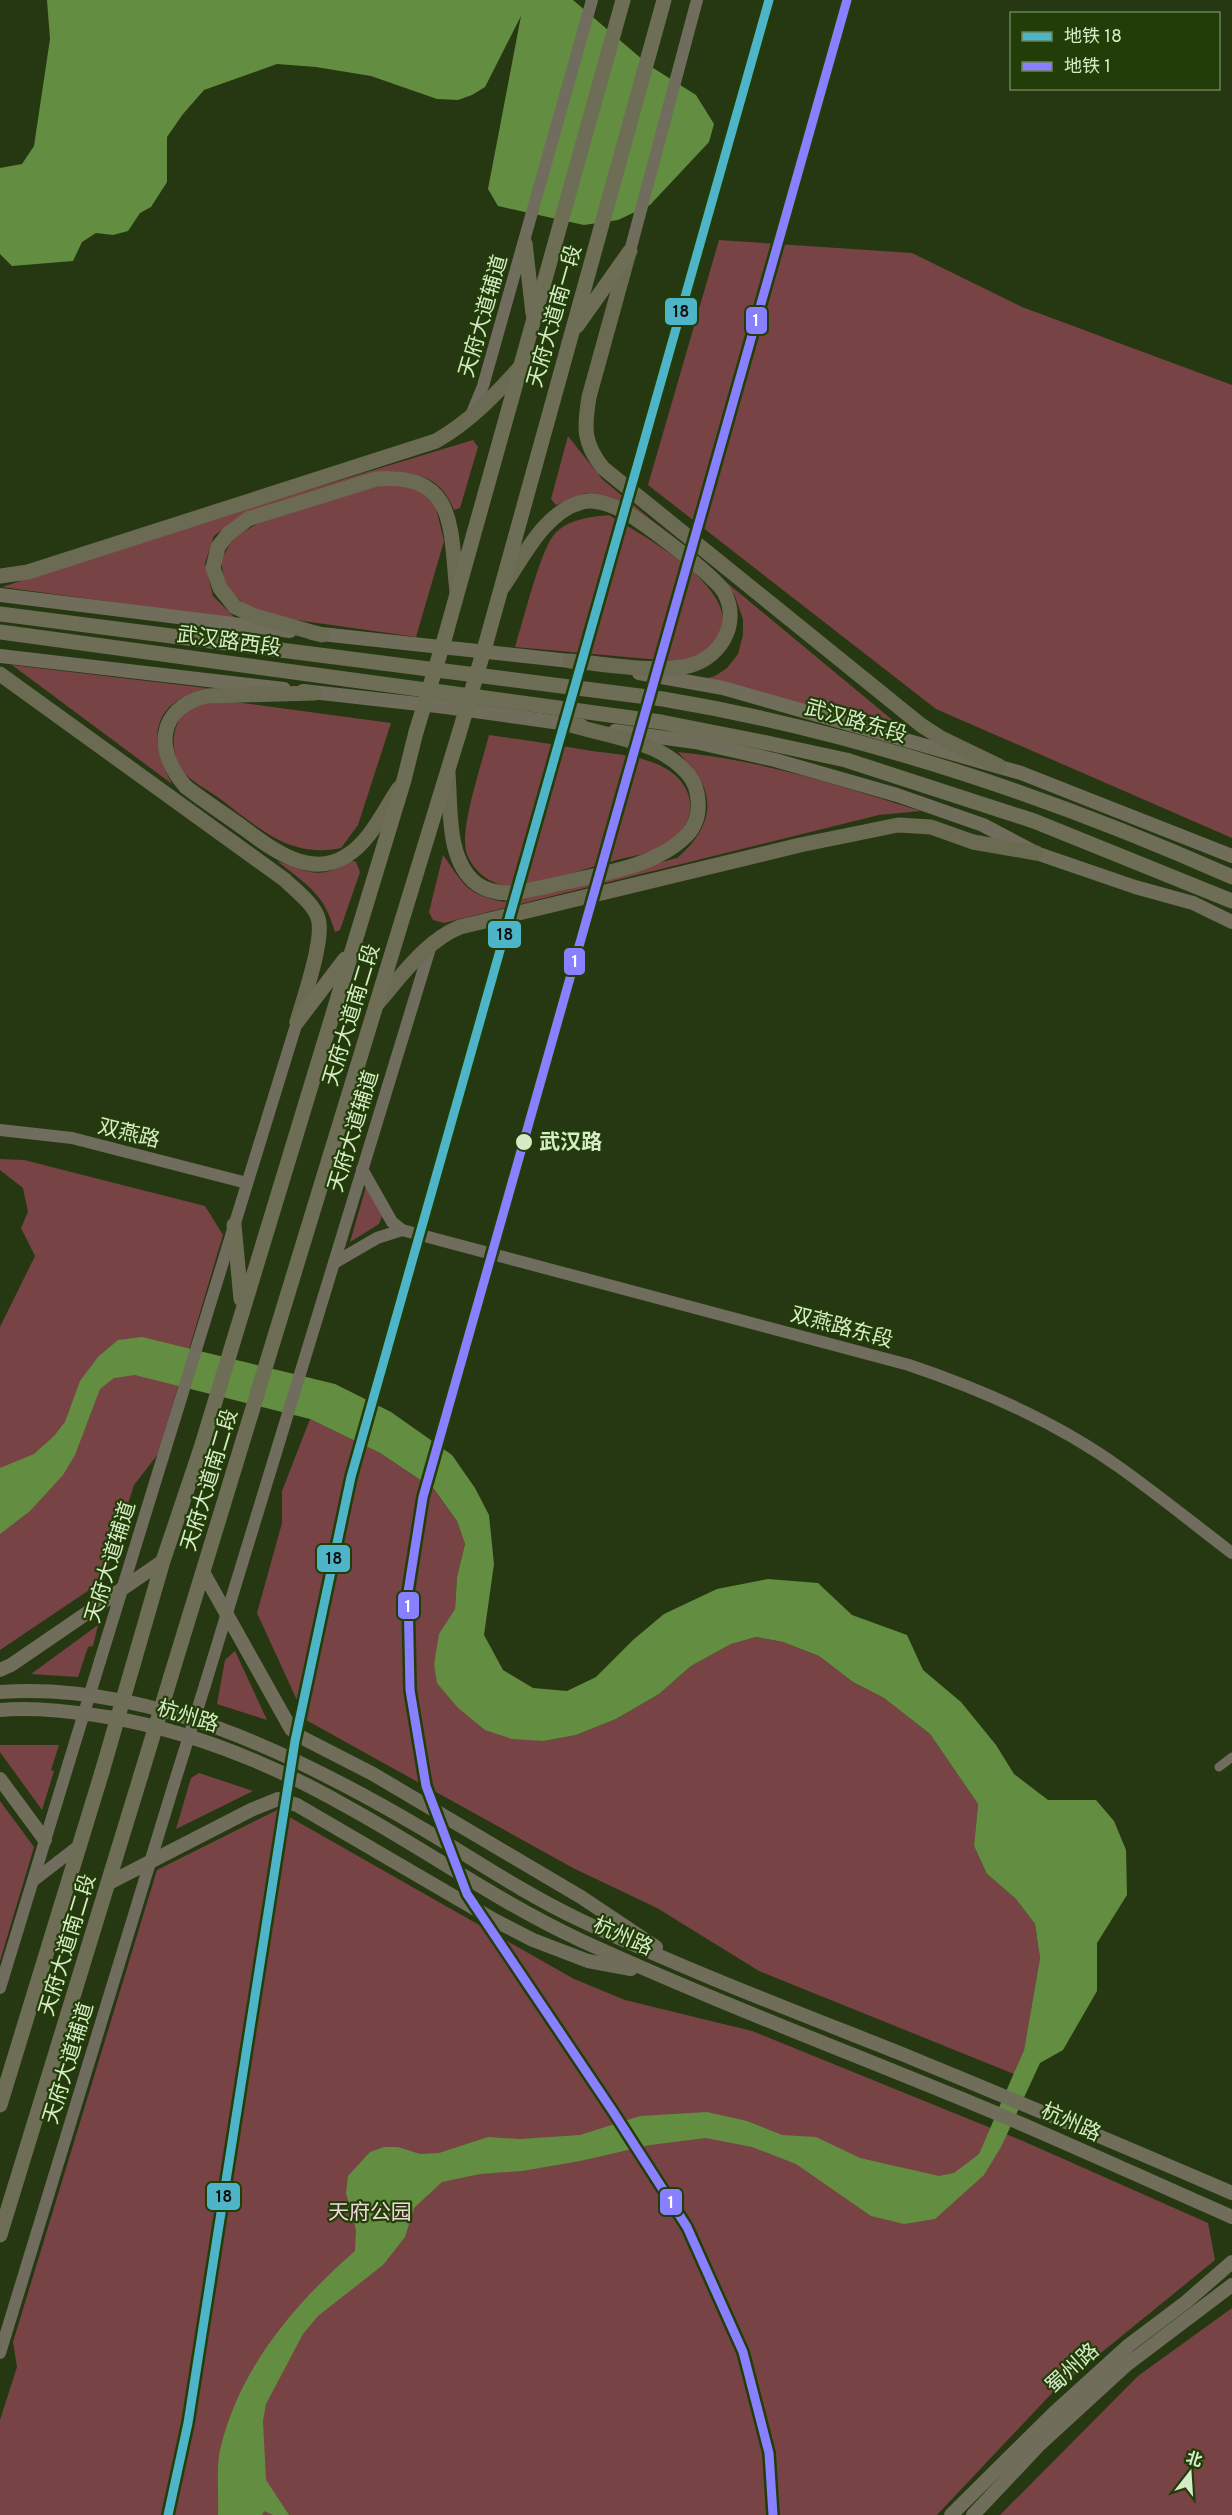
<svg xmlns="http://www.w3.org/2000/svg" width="1232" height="2515" font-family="Overpass,'Noto Sans SC',sans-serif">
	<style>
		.green { fill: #784345 }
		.water { fill: #638d41 }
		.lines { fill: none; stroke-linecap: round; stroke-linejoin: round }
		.minor { stroke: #706d5f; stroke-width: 9 }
		.tertiary { stroke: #706d5f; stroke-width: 12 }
		.secondary { stroke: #706e5a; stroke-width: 14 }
		.primary { stroke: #6b6b53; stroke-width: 15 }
		.trunk { stroke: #6e6d56; stroke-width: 15 }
		.tertiary-bridge { stroke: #706d5f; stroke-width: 12 }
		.trunk-bridge { stroke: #6e6d56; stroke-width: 15 }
		.metro-1-casing { stroke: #223d07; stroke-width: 14 }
		.metro-2-casing { stroke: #223d07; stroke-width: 14 }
		.metro-1 { stroke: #4db5c7; stroke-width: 9 }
		.metro-2 { stroke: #8880ff; stroke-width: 9 }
		.stop-dot { fill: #d6ebc7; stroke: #223d07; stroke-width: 2 }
		.labels { text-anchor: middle; stroke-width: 4.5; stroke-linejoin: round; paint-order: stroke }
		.street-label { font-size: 21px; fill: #d6ebc7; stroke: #223d07 }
		.stop-label { font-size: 21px; font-weight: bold; fill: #d6ebc7; stroke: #223d07; text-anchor: start }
		.park-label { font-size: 21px; fill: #f1d7d9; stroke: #223d07 }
		.line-badge { stroke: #223d07; stroke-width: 2 }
		.badge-label { font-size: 16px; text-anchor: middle; font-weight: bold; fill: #fff }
		.pale-badge-label { font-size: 16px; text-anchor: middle; font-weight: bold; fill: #111 }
	</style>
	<rect width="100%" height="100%" fill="#263811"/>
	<!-- green -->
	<g class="green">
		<path d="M 719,240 L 912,253 L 1022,307 L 1232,385 L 1232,838 L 936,709 L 648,485 Z"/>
		<path d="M 568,436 L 602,479 L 902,728 L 701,680 L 715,676 L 727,668 L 738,654 L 743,635 L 743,619 L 734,594 L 632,509 L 613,499 L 585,493 L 556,505 L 551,499 Z"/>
		<path d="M 473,440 L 478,447 L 460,508 L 454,510 C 441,478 422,474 390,471 L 243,514 L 214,536 L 205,563 L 213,596 L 236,619 L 2,587 L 205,521 Z"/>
		<path d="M 385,483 L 412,486 L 430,498 L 436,508 L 444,541 L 416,637 L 282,618 L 246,606 L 225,586 L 221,560 L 234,537 L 257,524 Z"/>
		<path d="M 609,515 C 641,535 743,588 720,636 C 713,650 695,656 682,662 L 515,647 C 523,622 539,555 553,536 C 566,519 590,517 609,515 Z"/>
		<path d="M 12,665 L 206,688 C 150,704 148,738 172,784 Z"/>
		<path d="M 235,702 L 391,723 L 358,825 L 341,848 C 289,859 258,827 219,798 C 208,790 190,781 182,770 C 167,749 172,712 199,704 C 209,701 224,703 235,702 Z"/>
		<path d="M 489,735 C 524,740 558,745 592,751 C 615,754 643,756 663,767 C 703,788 697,833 657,849 C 643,855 627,857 613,861 C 590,867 528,889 507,886 C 490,884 473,871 467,854 C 458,832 483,760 489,735 Z"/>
		<path d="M 678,752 C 761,760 842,786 921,811 L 879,815 L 444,923 L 433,920 L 429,912 L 443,855 C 465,886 466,894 504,902 L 677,858 C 702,837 718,809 699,777 C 693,768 685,760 678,752 Z"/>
		<path d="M 351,860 L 356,862 L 360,872 L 340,930 L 335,932 C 324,893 307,885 277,861 C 308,872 321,881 351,860 Z"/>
		<path d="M 0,1159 L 24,1160 L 205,1206 L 223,1235 L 158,1454 L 134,1485 L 104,1580 L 0,1650 L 0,1327 L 35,1256 L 21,1228 L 28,1212 L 23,1188 L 0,1170 Z"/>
		<path d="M 366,1187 L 382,1216 L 379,1224 L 350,1242 Z"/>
		<path d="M 310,1419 L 380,1453 L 434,1489 L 457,1521 L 465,1544 L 457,1577 L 455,1609 L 440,1634 L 434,1664 L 438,1683 L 457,1707 L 544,1741 L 576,1735 L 616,1719 L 659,1694 L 691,1666 L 731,1644 L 756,1637 L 783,1642 L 819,1656 L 853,1682 L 884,1698 L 930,1734 L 978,1804 L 974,1846 L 987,1874 L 1016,1899 L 1035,1924 L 1040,1958 L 1024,2050 L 1014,2074 L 759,1971 L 657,1908 L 573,1868 L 306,1720 L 257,1613 L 282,1523 L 282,1491 Z"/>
		<path d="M 98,1625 L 93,1646 L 88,1647 L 78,1677 L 31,1674 Z"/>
		<path d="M 235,1651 L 267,1720 L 217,1704 L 225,1660 Z"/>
		<path d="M 0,1745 L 59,1745 L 51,1770 L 54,1771 L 42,1810 L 0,1752 Z"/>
		<path d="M 199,1773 L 253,1791 L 176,1829 L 191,1778 Z"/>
		<path d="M 0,1801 L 34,1847 L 0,1961 Z"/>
		<path d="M 277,1810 L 574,1979 L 625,2000 L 752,2031 L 1023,2141 L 1208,2223 L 1215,2260 L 1053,2392 L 937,2515 L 0,2515 L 0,2420 L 17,2367 L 13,2342 L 157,1870 Z"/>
		<path d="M 1232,2308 L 1232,2515 L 1000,2515 L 1138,2376 Z"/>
	</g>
	<!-- water -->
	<g class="water">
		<path d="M 47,0 L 573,0 L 650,66 L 696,95 L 714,124 L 709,142 L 650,205 L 618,220 L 584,225 L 498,206 L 488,189 L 521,16 L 485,87 L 472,95 L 458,100 L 437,99 L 371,76 L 316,67 L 277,64 L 204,90 L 183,114 L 167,137 L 167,182 L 151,207 L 140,213 L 128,231 L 113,235 L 96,233 L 82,242 L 73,261 L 12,266 L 0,254 L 0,168 L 22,164 L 34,146 L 50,39 Z"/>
		<path d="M 142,1337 L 335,1384 L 391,1412 L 452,1455 L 475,1488 L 489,1515 L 494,1564 L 484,1635 L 503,1670 L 533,1688 L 567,1691 L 596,1677 L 633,1640 L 664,1614 L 717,1589 L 768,1579 L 818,1583 L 852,1615 L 907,1635 L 923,1670 L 961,1702 L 996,1745 L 1014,1774 L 1048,1800 L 1096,1800 L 1114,1821 L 1126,1850 L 1127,1895 L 1097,1943 L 1097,1991 L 1063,2050 L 1040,2063 L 1001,2147 L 984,2175 L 935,2219 L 904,2224 L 871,2216 L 796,2164 L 752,2147 L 706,2138 L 650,2145 L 580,2161 L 522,2171 L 480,2174 L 442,2182 L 414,2208 L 405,2237 L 383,2265 L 318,2316 L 303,2334 L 266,2404 L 263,2421 L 266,2480 L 289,2515 L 273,2515 L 264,2511 L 262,2515 L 218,2515 C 219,2495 216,2470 220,2450 C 239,2369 293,2305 355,2251 L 356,2230 L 346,2193 L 348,2176 L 370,2152 L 384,2147 L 398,2147 L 420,2154 L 439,2153 L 488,2137 L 520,2139 L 580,2135 L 640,2116 L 707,2112 L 747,2121 L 782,2135 L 816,2137 L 860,2158 L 939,2176 L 954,2173 L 979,2154 L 1024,2050 L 1040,1958 L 1035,1924 L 1016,1899 L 987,1874 L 974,1846 L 978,1804 L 930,1734 L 884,1698 L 853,1682 L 819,1656 L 783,1642 L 756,1637 L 731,1644 L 691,1666 L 659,1694 L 616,1719 L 576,1735 L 544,1741 L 512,1739 L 485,1730 L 457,1707 L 437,1683 L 434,1664 L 439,1634 L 455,1609 L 457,1577 L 465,1544 L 457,1521 L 434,1489 L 380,1453 L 310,1419 L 135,1375 L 114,1378 L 100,1389 L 75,1455 L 63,1475 L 30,1511 L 0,1534 L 0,1468 L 34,1454 L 54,1436 L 65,1422 L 80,1381 L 98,1357 L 118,1340 Z"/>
	</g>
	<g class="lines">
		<!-- minor -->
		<path class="minor" d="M 1219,1767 L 1232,1757"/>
		<!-- tertiary -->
		<g class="tertiary">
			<path d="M 630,251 L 697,0"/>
			<path d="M 472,413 L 483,386 L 592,0"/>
			<path d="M 0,1130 L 72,1138 L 247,1183"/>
			<path d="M 362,1169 L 392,1222 L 402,1230 L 909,1365 C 983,1390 1055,1421 1119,1467 C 1157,1494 1194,1524 1232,1553"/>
			<path d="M 334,1263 L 377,1238 L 402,1230"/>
			<path d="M 100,1661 L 297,1022"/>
			<path d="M 205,1685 L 431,945"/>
			<path d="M 33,1881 L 81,1844"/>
			<path d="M 0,1988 L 69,1762"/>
			<path d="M 0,2353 L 174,1784"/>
		</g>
		<!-- secondary -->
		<g class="secondary">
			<path d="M 0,595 L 290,631"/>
			<path d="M 312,633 L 579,662"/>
			<path d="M 0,656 L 284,689"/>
			<path d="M 639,673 L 723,688 L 1021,773 L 1232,856"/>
			<path d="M 303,691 L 446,707 L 582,726"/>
			<path d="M 615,731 L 695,742 L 775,760 L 897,795 L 983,825 L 1036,853 L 1135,887 L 1193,903 L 1232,922"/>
			<path d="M 203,1572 L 291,1729 L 299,1736 L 373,1774 L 581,1897 L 656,1947"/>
			<path d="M 0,1670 L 11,1665 L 163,1561"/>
			<path d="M 0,1692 C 148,1681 299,1756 423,1829 C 475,1860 525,1894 580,1920 C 683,1969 791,2010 897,2052 C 1009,2098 1121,2145 1232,2193"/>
			<path d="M 0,1710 C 38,1707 76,1712 114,1718 C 196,1733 274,1765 346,1806 C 425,1849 498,1902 580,1940 C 711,2000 846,2051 979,2106 C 1064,2141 1147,2180 1232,2217"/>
			<path d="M 0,1779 L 45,1840"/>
			<path d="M 107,1884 L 251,1810 L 278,1799 L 297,1805 L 496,1921 L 533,1940 L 588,1961 L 631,1969"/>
			<path d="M 951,2515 L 1054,2413 L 1129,2345 L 1186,2302 L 1232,2262"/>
			<path d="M 973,2515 L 1040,2444 L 1125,2366 L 1232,2285"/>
		</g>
		<!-- primary -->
		<g class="primary">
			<path d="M 628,256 L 589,397 C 584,428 583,443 603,468 L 921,725 L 941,738 L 999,766"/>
			<path d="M 0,576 L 28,572 L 436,441 C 471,421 496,394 523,364"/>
			<path d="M 503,587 C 523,558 544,512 582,502 C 596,498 612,505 625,512 C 644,523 714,575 724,592 C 742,625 718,662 683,667 C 646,672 607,664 570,661"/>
			<path d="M 322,635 L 255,616 L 235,607 L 220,588 L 213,568 L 218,547 L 228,534 L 248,519 L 376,479 C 458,472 450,530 457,592"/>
			<path d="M 0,674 L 285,880 C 296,891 313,903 318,918 C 325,938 303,1000 297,1022"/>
			<path d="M 314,693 L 206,696 C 156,709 155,752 186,787 C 203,800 221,812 238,824 C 268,846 308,880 346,856 C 370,842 384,810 399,788"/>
			<path d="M 448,773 C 451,808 446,861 477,884 C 485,890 498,893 508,893 C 527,892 547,886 566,882 C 596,875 629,870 657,856 C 668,851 679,843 687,835 C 698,823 700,808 697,793 C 694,773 671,757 654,749 C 629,738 598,733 571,725"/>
			<path d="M 376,1005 C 401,977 425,941 460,927 L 800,845 L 898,825 L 931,827 L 973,842 L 1036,853"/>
		</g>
		<!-- trunk -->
		<g class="trunk">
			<path d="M 525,243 L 533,314"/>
			<path d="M 577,326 L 630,251"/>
			<path d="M 0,614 L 663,699 C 859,732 1050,796 1232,877"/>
			<path d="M 0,632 L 661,722 L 772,744 L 846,760 L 1034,821 L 1232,901"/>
			<path d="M 445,637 L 623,0"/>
			<path d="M 486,643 L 664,0"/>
			<path d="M 297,1022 L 345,959"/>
			<path d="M 234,1225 L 241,1299"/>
			<path d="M 133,1665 L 163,1561 L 201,1448 L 404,780 L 416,732"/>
			<path d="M 171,1676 L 458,737"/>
			<path d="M 0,2105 L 102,1772"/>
			<path d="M 0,2235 L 141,1775"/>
		</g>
		<!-- tertiary-bridge -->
		<g class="tertiary-bridge">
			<path d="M 69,1762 L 100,1661"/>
			<path d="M 174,1784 L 205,1685"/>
		</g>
		<!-- trunk-bridge -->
		<g class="trunk-bridge">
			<path d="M 416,732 L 445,637"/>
			<path d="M 458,737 L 486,643"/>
			<path d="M 102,1772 L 133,1665"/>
			<path d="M 141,1775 L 171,1676"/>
		</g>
		<defs>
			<path id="metro-1" d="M 168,2515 L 188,2423 L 295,1741 L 351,1477 L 769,0"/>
			<path id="metro-2" d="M 773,2515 L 769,2453 L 743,2352 L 687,2227 L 612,2110 L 467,1894 L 426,1786 L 410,1690 L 408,1592 L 423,1497 L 847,0"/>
		</defs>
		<!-- metro-1 casing -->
		<use href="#metro-1" class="metro-1-casing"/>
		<!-- metro-2 casing -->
		<use href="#metro-2" class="metro-2-casing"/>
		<!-- metro-1 -->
		<use href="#metro-1" class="metro-1"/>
		<!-- metro-2 -->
		<use href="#metro-2" class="metro-2"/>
	</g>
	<!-- markers -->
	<circle class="stop-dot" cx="524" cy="1142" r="9"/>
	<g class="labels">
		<!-- street labels -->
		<g class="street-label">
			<text transform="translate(483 316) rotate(-74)" y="7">天府大道辅道</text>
			<text transform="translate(554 316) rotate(-74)" y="7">天府大道南一段</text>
			<text transform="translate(229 641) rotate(8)" y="7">武汉路西段</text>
			<text transform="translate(856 721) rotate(16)" y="7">武汉路东段</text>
			<text transform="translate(351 1015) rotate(-73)" y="7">天府大道南二段</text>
			<text transform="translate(353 1131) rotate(-73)" y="7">天府大道辅道</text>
			<text transform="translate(129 1133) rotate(14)" y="7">双燕路</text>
			<text transform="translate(842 1327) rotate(15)" y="7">双燕路东段</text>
			<text transform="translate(209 1480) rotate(-73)" y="7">天府大道南二段</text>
			<text transform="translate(110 1562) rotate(-73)" y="7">天府大道辅道</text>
			<text transform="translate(188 1716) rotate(17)" y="7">杭州路</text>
			<text transform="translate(623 1936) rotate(24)" y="7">杭州路</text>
			<text transform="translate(67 1945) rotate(-73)" y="7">天府大道南二段</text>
			<text transform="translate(68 2063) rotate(-73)" y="7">天府大道辅道</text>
			<text transform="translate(1071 2122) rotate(24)" y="7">杭州路</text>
			<text transform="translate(1072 2368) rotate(-42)" y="7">蜀州路</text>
		</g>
		<!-- stop labels -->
		<g class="stop-label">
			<text x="539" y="1149">武汉路</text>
		</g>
		<!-- park labels -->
		<g class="park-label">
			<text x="370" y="2219">天府公园</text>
		</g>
	</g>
	<g class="line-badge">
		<rect x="664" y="297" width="34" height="29" rx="6" fill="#4db5c7"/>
		<rect x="745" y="306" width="23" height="29" rx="6" fill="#8880ff"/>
		<rect x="487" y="920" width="35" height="29" rx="6" fill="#4db5c7"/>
		<rect x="563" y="947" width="23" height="29" rx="6" fill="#8880ff"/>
		<rect x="316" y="1544" width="35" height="29" rx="6" fill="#4db5c7"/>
		<rect x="397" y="1591" width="23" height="29" rx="6" fill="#8880ff"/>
		<rect x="206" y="2182" width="35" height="29" rx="6" fill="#4db5c7"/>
		<rect x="659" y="2188" width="24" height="28" rx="6" fill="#8880ff"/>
	</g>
	<g class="badge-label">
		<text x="756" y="326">1</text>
		<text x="575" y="967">1</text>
		<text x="408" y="1612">1</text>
		<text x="671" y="2208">1</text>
	</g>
	<g class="pale-badge-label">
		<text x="681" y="317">18</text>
		<text x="505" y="940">18</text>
		<text x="334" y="1564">18</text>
		<text x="224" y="2202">18</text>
	</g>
	<!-- legend -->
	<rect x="1010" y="12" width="210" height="78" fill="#223d07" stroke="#6a8354" stroke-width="1.5"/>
	<rect x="1022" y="32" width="30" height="9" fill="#4db5c7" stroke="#6a8354" stroke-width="1.5"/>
	<text x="1064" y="42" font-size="18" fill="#d6ebc7">地铁 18</text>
	<rect x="1022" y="62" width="30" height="9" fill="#8880ff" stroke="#6a8354" stroke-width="1.5"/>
	<text x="1064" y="72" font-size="18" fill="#d6ebc7">地铁 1</text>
	<!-- north arrow -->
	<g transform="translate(1190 2473) rotate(17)" stroke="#223d07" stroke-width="4.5" paint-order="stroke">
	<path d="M0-4.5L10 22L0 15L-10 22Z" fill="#d6ebc7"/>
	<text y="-9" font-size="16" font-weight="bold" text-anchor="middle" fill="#d6ebc7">北</text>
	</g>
</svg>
